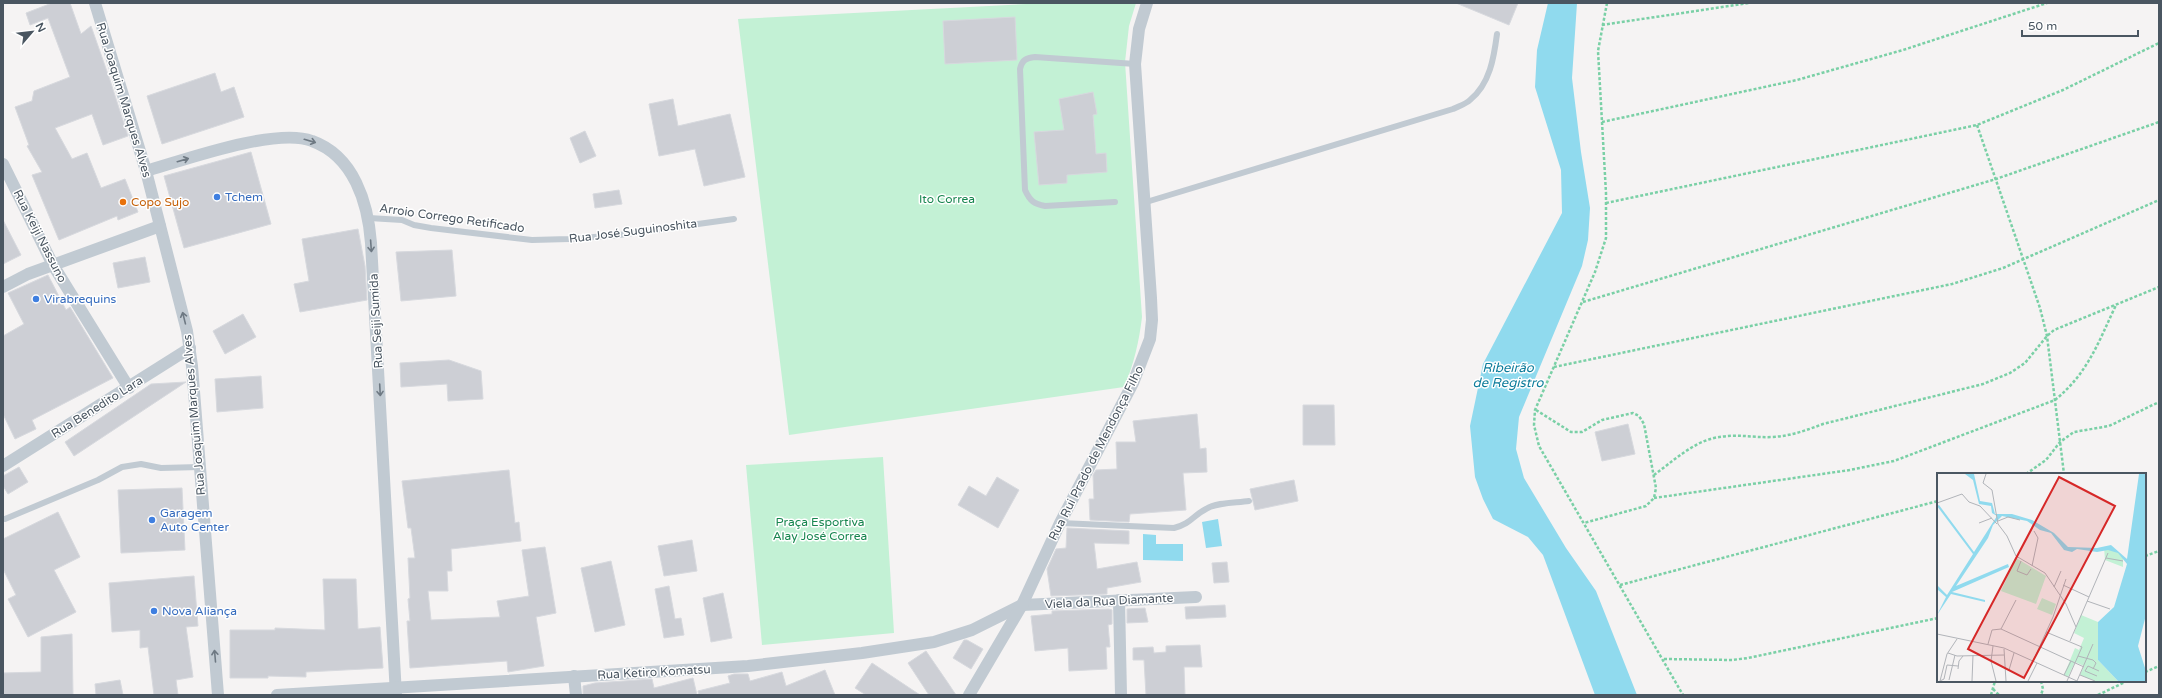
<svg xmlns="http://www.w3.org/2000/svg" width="2162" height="698" font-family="'Varela Round',sans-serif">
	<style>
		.green { fill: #c3f1d5 }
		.water { fill: #90daee }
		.building { fill: #cdcfd5; stroke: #d7d9de }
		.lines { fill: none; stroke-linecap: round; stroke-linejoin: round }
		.path { stroke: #7ad0a6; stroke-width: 2.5; stroke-dasharray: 3 2; stroke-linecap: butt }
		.service { stroke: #c1cad2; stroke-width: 6 }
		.minor { stroke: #c1cad2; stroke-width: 12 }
		.oneway { stroke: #6e7983 }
		.shop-dot { fill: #3f7fe0; stroke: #fff; stroke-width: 1.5 }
		.food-dot { fill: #e8710a; stroke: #fff; stroke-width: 1.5 }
		.labels { text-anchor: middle; stroke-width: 3; stroke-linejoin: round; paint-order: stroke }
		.street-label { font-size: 12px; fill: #4a5661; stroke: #fff }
		.shop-label { font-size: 12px; fill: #366cbe; stroke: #fff; text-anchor: start }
		.park-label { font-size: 12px; fill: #17864f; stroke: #fff }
		.food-label { font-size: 12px; fill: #c56008; stroke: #fff; text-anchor: start }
		.water-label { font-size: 13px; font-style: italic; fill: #0c7c9b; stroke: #fff }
		.inset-road { fill: none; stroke: #b1b4b9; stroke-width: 1 }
		.view { fill: #d62828; fill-opacity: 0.15; stroke: #d62828; stroke-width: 2 }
		.inset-edge { fill: none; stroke: #4a5661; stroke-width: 2 }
	</style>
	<rect width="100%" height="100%" fill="#f5f3f3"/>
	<!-- green -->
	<g class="green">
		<path d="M 1047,3 L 1136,3 L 1129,26 L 1125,62 L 1142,317 C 1139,342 1134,364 1124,387 L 789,435 L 738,19 Z"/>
		<path d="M 883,457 L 894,633 L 762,645 L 746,465 Z"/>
	</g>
	<!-- water -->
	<g class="water">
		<path d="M 1548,3 L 1577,3 L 1572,78 L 1581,152 L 1590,208 L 1588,240 L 1582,266 L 1519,417 L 1516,449 L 1524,478 L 1566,548 L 1596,591 L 1637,695 L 1595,695 L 1543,555 L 1528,537 L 1493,519 L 1483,499 L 1475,477 L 1470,426 L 1483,364 L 1562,213 L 1561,170 L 1535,87 L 1537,50 Z"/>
		<path d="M 1218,519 L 1222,546 L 1206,548 L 1202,522 Z"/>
		<path d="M 1143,534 L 1156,535 L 1156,544 L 1183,544 L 1183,561 L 1143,560 Z"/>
	</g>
	<!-- building -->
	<g class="building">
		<path d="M 52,3 L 70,3 L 81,34 L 91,26 L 110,80 L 128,136 L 103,145 L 92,114 L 55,128 L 72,159 L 87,153 L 101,188 L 125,179 L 138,212 L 118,220 L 117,216 L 59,240 L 32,175 L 42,172 L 27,146 L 29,145 L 15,107 L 32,101 L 34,91 L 70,77 L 48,18 L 30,25 L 26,13 Z"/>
		<path d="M 1456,3 L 1518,3 L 1509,25 Z"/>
		<path d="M 1015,17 L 1017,60 L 945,64 L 943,21 Z"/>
		<path d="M 215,73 L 221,92 L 234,87 L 244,117 L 162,144 L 147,96 Z"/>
		<path d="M 1093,92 L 1097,114 L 1093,115 L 1096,154 L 1106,153 L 1107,172 L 1067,175 L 1067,183 L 1039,185 L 1034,132 L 1064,130 L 1059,99 Z"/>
		<path d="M 673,99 L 678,126 L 730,114 L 745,177 L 704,186 L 695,149 L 659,156 L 649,104 Z"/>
		<path d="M 585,131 L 596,156 L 580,163 L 570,138 Z"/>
		<path d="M 251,152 L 271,224 L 184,248 L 164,176 Z"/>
		<path d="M 619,190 L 622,204 L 595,208 L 593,194 Z"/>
		<path d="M 3,220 L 21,255 L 3,264 Z"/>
		<path d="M 358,229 L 365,266 L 367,300 L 300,312 L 294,284 L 309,281 L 302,239 Z"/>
		<path d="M 452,250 L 456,296 L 401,301 L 396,252 Z"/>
		<path d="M 145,257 L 150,282 L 118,288 L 113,263 Z"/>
		<path d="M 48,275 L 66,310 L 70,307 L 113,378 L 32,420 L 36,429 L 15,439 L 3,414 L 3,336 L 24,324 L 8,293 Z"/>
		<path d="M 243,314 L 256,337 L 225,354 L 213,331 Z"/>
		<path d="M 449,360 L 481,371 L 483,399 L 448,401 L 447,384 L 401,387 L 400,363 Z"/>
		<path d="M 261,376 L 263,408 L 217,412 L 215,379 Z"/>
		<path d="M 186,382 L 74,456 L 65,442 L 151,384 Z"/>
		<path d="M 1303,405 L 1334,405 L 1335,445 L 1303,445 Z"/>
		<path d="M 1197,414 L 1200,449 L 1206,448 L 1207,472 L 1183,473 L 1186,510 L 1130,514 L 1129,522 L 1090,520 L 1089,499 L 1094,499 L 1093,475 L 1096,470 L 1117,469 L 1116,442 L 1136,442 L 1133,421 Z"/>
		<path d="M 1628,424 L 1635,454 L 1602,461 L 1595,432 Z"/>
		<path d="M 19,467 L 28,482 L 8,494 L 3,486 L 3,476 Z"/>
		<path d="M 509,470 L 515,523 L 519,522 L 521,541 L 451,549 L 452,571 L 447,571 L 448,591 L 428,591 L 431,620 L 500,617 L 497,601 L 529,596 L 522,550 L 545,547 L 556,613 L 536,617 L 544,666 L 508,672 L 507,661 L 410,668 L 407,621 L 410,621 L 408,599 L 410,598 L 408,558 L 415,558 L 411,528 L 408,528 L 402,481 Z"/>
		<path d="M 997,477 L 1019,490 L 998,528 L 958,505 L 969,486 L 986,496 Z"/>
		<path d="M 1294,480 L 1298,501 L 1255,510 L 1250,489 Z"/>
		<path d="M 182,488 L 185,550 L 121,553 L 118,490 Z"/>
		<path d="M 58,512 L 80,557 L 54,570 L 76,612 L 28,637 L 8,599 L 16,595 L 3,569 L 3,539 Z"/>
		<path d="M 1067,528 L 1129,531 L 1129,544 L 1094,543 L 1097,569 L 1137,562 L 1141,582 L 1107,588 L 1107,594 L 1051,596 L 1047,569 L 1056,549 L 1066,548 Z"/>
		<path d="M 692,540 L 697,571 L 664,576 L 658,546 Z"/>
		<path d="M 611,561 L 625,625 L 595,632 L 581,568 Z"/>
		<path d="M 1227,562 L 1229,582 L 1214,583 L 1212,563 Z"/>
		<path d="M 194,576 L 198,626 L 186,627 L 193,677 L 176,680 L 178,695 L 154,695 L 148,647 L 140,648 L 140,630 L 112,632 L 109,583 Z"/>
		<path d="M 323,579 L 356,579 L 358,629 L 380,627 L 383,668 L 306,672 L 306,677 L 268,676 L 268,678 L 230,678 L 230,630 L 275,630 L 275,628 L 325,630 Z"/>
		<path d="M 669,586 L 675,619 L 681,618 L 684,635 L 664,638 L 655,589 Z"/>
		<path d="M 723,593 L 732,638 L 711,642 L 703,598 Z"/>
		<path d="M 1225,605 L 1226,617 L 1186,619 L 1185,607 Z"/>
		<path d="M 1145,608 L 1148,622 L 1127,623 L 1127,609 Z"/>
		<path d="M 1109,609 L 1112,610 L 1112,624 L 1108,625 L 1110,647 L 1106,647 L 1107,669 L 1069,671 L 1068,648 L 1035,651 L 1031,616 L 1052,614 L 1052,611 Z"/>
		<path d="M 72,634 L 73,695 L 3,695 L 3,673 L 41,672 L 41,637 Z"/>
		<path d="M 964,640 L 967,640 L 983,649 L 971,669 L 953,658 Z"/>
		<path d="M 1200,645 L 1202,667 L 1184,667 L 1185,695 L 1146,695 L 1144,660 L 1133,660 L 1133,648 L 1153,647 L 1154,653 L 1166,652 L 1166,646 Z"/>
		<path d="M 926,651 L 948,683 L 956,695 L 929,695 L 908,663 Z"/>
		<path d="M 872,663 L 920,695 L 866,695 L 855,688 Z"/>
		<path d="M 825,670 L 835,695 L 699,695 L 698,691 L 730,683 L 728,676 L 734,674 L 748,674 L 750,681 L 782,672 L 786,686 Z"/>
		<path d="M 693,678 L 697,695 L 583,695 L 583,686 L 595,683 L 652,679 L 654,688 Z"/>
		<path d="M 120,680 L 123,695 L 96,695 L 95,684 Z"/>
	</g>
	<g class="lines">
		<!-- path -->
		<g class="path">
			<path d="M 1607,3 L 1598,51 L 1606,193 L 1606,238 L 1595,272 L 1535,410 L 1534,425 L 1539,446 L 1683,695"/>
			<path d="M 1602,25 L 1749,3"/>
			<path d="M 1602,122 L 1797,80 L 1903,50 L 2047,3"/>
			<path d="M 1977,125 L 2040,308 L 2047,336 L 2064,474"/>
			<path d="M 1606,203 L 1977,125 L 2063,90 L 2159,43"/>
			<path d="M 1583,302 L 1996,179 L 2159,122"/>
			<path d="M 1554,367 L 1952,284 L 2003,268 L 2159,200"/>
			<path d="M 1536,410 L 1571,432 L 1582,432 L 1602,420 L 1633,413 L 1639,416 L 1644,424 L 1656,488 L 1654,498 L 1646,506 L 1584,523"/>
			<path d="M 2026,474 L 2046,460 L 2060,442 L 2074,432 L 2109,426 L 2159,402"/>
			<path d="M 1654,475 C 1672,462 1692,443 1714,438 C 1737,433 1751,438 1773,437 C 1791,436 1807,430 1823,424 L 1983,384 L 2010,373 L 2025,363 L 2047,336 L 2054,330 L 2159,287"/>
			<path d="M 1654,498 L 1850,470 L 1894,461 L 2055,400 C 2088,373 2098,343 2116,305"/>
			<path d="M 2145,556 L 2159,551"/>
			<path d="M 1620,585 L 1938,501"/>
			<path d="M 1664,659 L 1732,660 L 1748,658 L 1938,618"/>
			<path d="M 2145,672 L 2159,666"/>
			<path d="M 2041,681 L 2043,689 L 2041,695"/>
			<path d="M 1993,689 L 1999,695"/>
			<path d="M 1991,695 L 1995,681"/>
			<path d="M 2098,695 L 2127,681"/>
		</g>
		<!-- service -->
		<g class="service">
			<path d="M 1115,202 L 1045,206 C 1034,204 1030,201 1025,190 L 1020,69 C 1022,60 1026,58 1035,57 L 1135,64"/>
			<path d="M 1143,203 L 1453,109 C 1459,106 1466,104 1470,100 C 1490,84 1494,57 1497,34"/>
			<path d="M 369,218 L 402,220 L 414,225 L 431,228 L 532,240 L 569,239 L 619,235 L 734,219"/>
			<path d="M 5,519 L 98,480 L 122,467 L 141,464 L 161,468 L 200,467"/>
			<path d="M 1060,523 L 1174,528 C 1192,523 1192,516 1206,509 C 1217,502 1236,503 1249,501"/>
		</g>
		<!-- minor -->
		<g class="minor">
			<path d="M 95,3 L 146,171 L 187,331 L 192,366 L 218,695"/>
			<path d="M 3,164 L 53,265 L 129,388"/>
			<path d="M 146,171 C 184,160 276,127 312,141 C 354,156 368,203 371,243 L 396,695"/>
			<path d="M 3,287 L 28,274 L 160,226"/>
			<path d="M 3,466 L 190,348"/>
			<path d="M 1119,600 L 1121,695"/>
			<path d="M 574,676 L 576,695"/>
			<path d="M 277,695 L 748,666 L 862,653 L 934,642 L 972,630 L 1022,605 L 1196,597"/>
			<path d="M 969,695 L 1022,605 L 1060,523 L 1133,383 L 1150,339 L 1152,320 L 1151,298 L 1135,64 L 1139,29 L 1147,3"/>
		</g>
	</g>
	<!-- one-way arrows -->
	<defs><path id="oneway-shaft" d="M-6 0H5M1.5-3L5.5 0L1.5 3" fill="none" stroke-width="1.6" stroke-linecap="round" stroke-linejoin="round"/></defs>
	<g class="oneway">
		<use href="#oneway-shaft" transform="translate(310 141) rotate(16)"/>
		<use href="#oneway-shaft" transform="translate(183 160) rotate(-16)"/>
		<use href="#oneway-shaft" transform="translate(371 246) rotate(86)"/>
		<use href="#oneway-shaft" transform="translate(184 318) rotate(-104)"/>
		<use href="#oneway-shaft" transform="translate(380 390) rotate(87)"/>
		<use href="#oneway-shaft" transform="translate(215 656) rotate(-95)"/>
	</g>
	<!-- markers -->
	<g class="shop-dot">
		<circle cx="217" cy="197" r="4"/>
		<circle cx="36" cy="299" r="4"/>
		<circle cx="152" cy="520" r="4"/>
		<circle cx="154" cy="611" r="4"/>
	</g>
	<circle class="food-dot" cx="123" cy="202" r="4"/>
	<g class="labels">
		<!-- street labels -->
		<g class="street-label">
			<text transform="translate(124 100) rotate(73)" y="4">Rua Joaquim Marques Alves</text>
			<text transform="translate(452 218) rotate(8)" y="4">Arroio Corrego Retificado</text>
			<text transform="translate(633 231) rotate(-7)" y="4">Rua José Suguinoshita</text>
			<text transform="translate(40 236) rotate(63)" y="4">Rua Keiji Nassuno</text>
			<text transform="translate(376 321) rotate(-93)" y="4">Rua Seiji Sumida</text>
			<text transform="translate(97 407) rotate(-32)" y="4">Rua Benedito Lara</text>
			<text transform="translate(194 415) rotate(-95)" y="4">Rua Joaquim Marques Alves</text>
			<text transform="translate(1096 453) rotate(-63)" y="4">Rua Rui Prado de Mendonça Filho</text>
			<text transform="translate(1109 601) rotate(-3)" y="4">Viela da Rua Diamante</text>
			<text transform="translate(654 672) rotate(-3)" y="4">Rua Ketiro Komatsu</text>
		</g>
		<!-- shop labels -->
		<g class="shop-label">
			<text x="225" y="201">Tchem</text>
			<text x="44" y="303">Virabrequins</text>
			<text x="160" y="517">Garagem<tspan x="160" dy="14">Auto Center</tspan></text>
			<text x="162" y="615">Nova Aliança</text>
		</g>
		<!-- park labels -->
		<g class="park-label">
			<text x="947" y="203">Ito Correa</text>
			<text x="820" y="526">Praça Esportiva<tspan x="820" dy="14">Alay José Correa</tspan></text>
		</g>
		<!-- food labels -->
		<g class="food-label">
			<text x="131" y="206">Copo Sujo</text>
		</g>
		<!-- water labels -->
		<g class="water-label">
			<text x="1508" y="372">Ribeirão<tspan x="1508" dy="15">de Registro</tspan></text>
		</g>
	</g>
	<!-- overview -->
	<g transform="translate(1937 473)">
		<rect width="209" height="209" fill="#f5f3f3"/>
		<path d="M 167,74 L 179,77 L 186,85 L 186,94 L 168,87 ZM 79,85 L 109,103 L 99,131 L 64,118 ZM 105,125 L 119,131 L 115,142 L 100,136 ZM 144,142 L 161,149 L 161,187 L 181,208 L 158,208 L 143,202 L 147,193 L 138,189 L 131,204 L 127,202 L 138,175 L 142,177 L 147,165 L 137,160 Z" fill="#c3f1d5"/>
		<path d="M 28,1 L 37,1 L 43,28 L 55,30 L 58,41 L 75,41 L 95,47 L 117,60 L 131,74 L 160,75 L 174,72 L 190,86 L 202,1 L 209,1 L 209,142 L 201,173 L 209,198 L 209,208 L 181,208 L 161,187 L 161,149 L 177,134 L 190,91 L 181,80 L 171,77 L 160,79 L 140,76 L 135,79 L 127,77 L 114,60 L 103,57 L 90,48 L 65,43 L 56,52 L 51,65 L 19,113 L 71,91 L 72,94 L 15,119 L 48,127 L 48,129 L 14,121 L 0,142 L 9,124 L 0,116 L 0,112 L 10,122 L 36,81 L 0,33 L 2,32 L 37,79 L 60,43 L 55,40 L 54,33 L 42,31 L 36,7 Z" fill="#90daee"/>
		<path class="inset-road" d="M 49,1 L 46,10 L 55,17 L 61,51 L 70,63 L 79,83 L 108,100 L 129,131 L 139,154M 0,30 L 25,21 L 32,29 L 43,33 L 60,51M 61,48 L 71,44 L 83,47M 42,50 L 55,45M 169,85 L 186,88M 84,88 L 80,98 L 90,102 L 94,96M 95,93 L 101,65 L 97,58M 126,112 L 152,124M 117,114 L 124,98M 150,128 L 173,136M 64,156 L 79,127M 109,159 L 145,174 L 130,208M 0,161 L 67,175 L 140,208M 133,168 L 171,80M 51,171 L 55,157 L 64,156 L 147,194M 56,173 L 54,188 L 59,208M 67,176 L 69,208M 11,180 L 20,183 L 67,182M 141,183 L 156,187 L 159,190 L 156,196M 96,188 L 116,144 L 129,106M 21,196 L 22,188 L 26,183M 72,197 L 77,180M 127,202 L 134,188M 143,202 L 158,208M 160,203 L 148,198 L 151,193 L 162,198M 12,207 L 18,182M 3,208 L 10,181 L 20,166M 3,208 L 7,206 L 10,192 L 21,193M 35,208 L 36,182M 91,208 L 100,190M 140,208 L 156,171"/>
		<path class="view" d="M 122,4 L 178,33 L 87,205 L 31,176 Z"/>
		<rect width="209" height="209" class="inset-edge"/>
	</g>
	<!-- border -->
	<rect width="2162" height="698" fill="none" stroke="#4a5661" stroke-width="8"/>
	<!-- north arrow -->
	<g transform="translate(32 32) rotate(62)" stroke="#ffffff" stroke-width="3" paint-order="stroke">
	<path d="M0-3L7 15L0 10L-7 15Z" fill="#4a5661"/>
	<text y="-6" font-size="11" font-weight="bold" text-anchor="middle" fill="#4a5661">N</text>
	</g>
	<!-- scale -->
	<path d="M2022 30v6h116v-6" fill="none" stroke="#4a5661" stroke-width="2"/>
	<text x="2028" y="30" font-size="12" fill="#4a5661" stroke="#ffffff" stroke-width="3" paint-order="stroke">50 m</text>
</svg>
